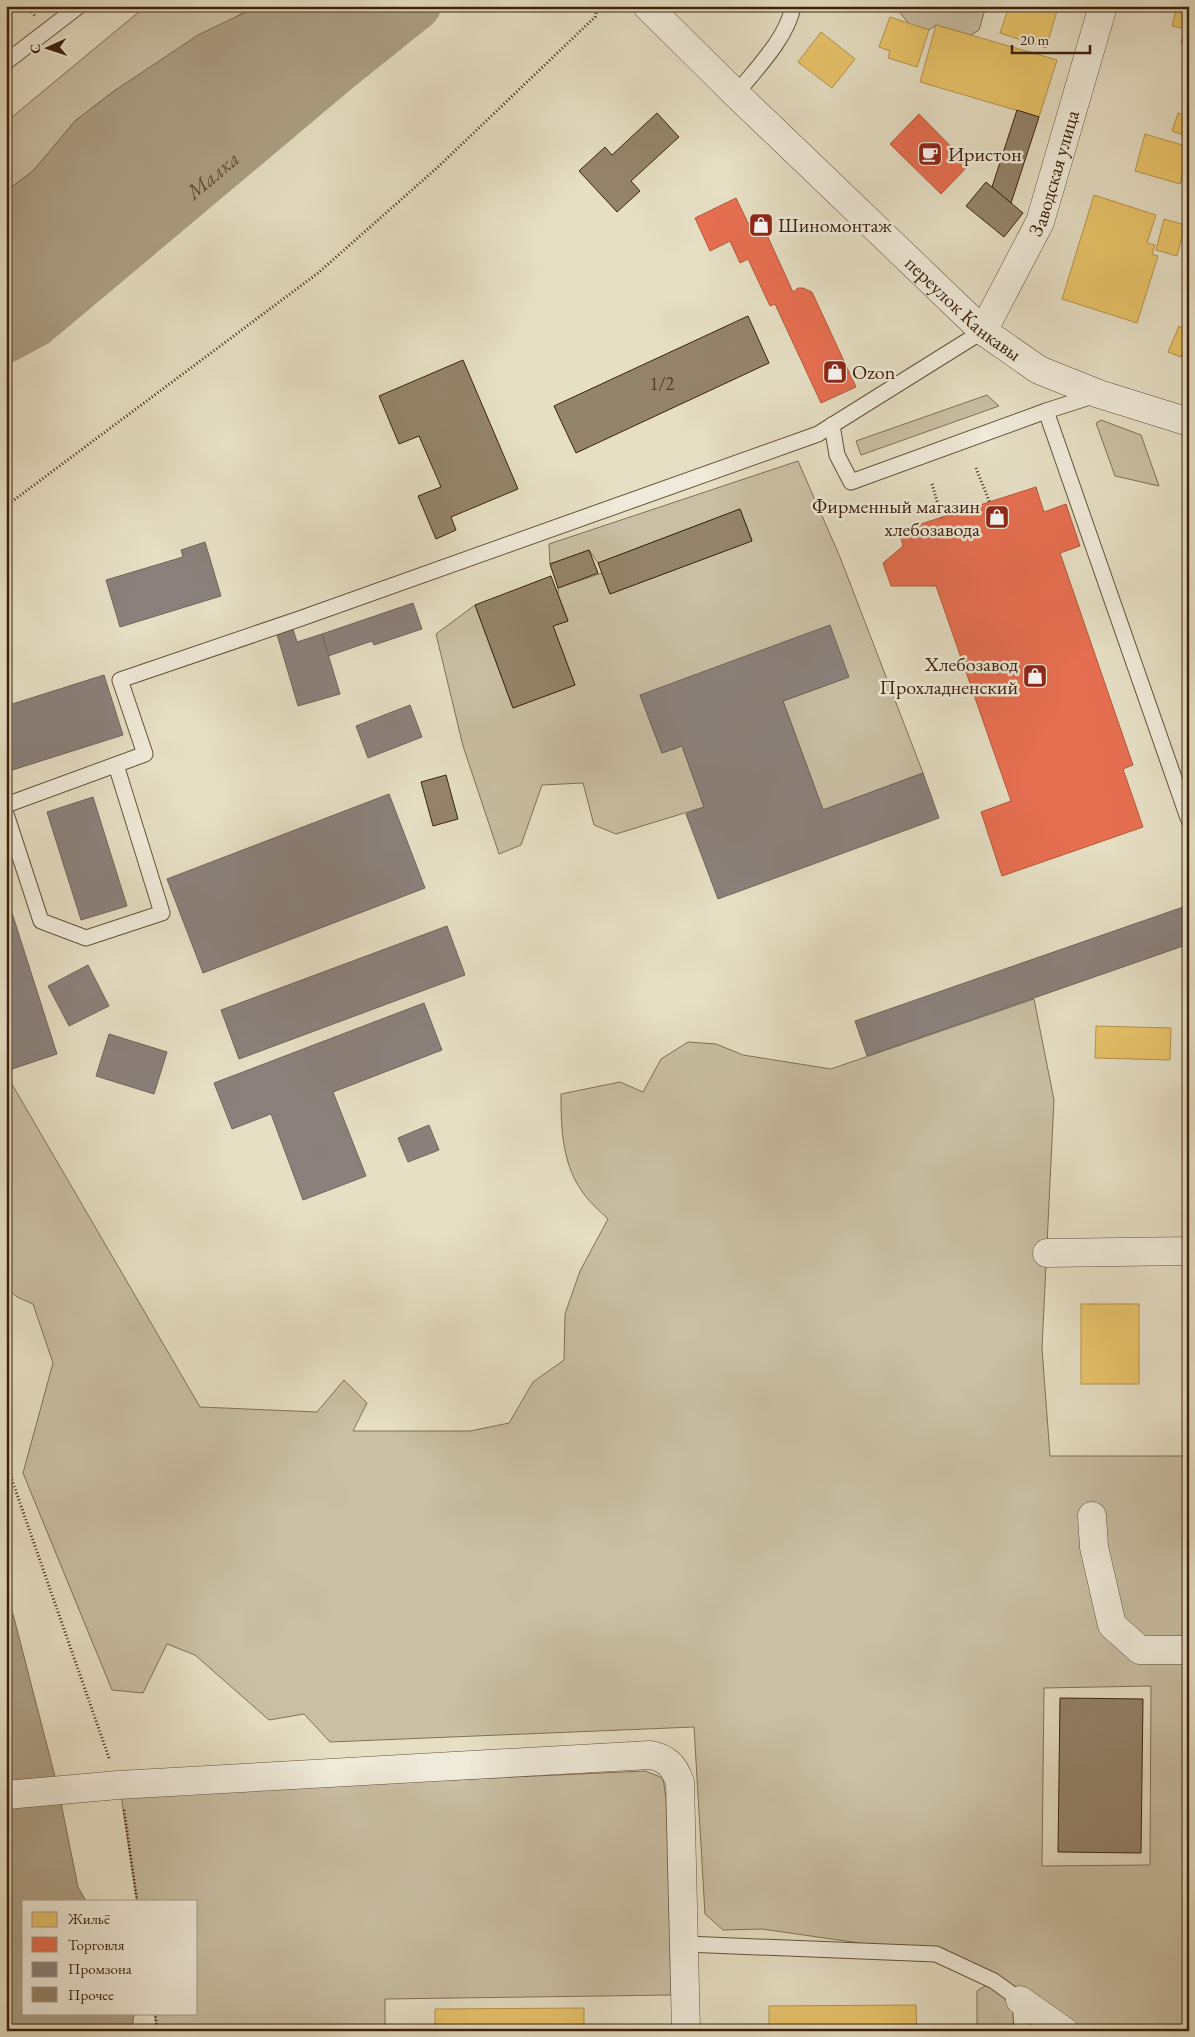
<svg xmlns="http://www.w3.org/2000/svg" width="1195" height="2037" font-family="'EB Garamond',serif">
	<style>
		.green { fill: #c9bfa4; stroke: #827057; fill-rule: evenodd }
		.water { fill: #ac9f85; stroke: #7f6d54 }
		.homes { fill: #e9c46a; stroke: #b5934d }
		.shops { fill: #e76f51; stroke: #b4583c }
		.industry { fill: #8a817c; stroke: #73645a }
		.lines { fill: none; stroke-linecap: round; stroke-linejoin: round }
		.river { stroke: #ac9f85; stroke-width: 46 }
		.building { fill: #94846b; stroke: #3c220a }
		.service-casing { stroke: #665138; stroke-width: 17 }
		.minor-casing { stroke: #665138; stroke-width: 29 }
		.tertiary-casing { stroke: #665138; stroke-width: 29 }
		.path { stroke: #3c220a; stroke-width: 3; stroke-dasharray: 1 2.5; stroke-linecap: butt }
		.service { stroke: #efead9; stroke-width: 15 }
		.minor { stroke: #efead9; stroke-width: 28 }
		.tertiary { stroke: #efead9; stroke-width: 28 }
		.labels { text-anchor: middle; stroke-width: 5; stroke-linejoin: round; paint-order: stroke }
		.number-label { font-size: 18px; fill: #523a22 }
		.poi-label { font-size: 20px; fill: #3c220a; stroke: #efead9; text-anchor: start }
		.street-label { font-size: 20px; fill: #3c220a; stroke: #efead9 }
		.water-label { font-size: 21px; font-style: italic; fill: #634e35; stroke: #efead9 }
	</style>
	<rect width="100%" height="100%" fill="#e6dfc4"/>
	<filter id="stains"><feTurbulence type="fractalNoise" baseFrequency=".004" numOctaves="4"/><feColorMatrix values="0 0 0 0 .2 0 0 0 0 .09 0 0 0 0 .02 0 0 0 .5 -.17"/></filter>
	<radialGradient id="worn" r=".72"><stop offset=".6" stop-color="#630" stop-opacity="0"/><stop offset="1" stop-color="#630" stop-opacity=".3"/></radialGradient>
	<!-- green -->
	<g class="green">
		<path d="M 146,6 L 254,6 L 114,91 L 75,121 L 33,171 L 6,191 L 6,122 Z"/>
		<path d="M 895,6 L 986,6 L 979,30 L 971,35 L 936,25 L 929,30 L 909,24 Z"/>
		<path d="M 987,395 L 999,406 L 861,455 L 856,441 Z"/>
		<path d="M 1101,420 L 1141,435 L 1159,486 L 1115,476 L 1096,423 Z"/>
		<path d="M 798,461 L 840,557 L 923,773 L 823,810 L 783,701 L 849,677 L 640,695 L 662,753 L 682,746 L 704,807 L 616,834 L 594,825 L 583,783 L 542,785 L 521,845 L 499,854 L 463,746 L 436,634 L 475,605 L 513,708 L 575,685 L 553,626 L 568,621 L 558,594 L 558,588 L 602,573 L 610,594 L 752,540 L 740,509 L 598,563 L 589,550 L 550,564 L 549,544 Z"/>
		<path d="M 1034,999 L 1054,1100 L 1042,1348 L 1050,1456 L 1189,1456 L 1189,2031 L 1064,2031 L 1021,2001 L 1022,2031 L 977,2031 L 977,1991 L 993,1981 L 936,1954 L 762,1929 L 723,1930 L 705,1914 L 694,1727 L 330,1742 L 304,1714 L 269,1720 L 195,1655 L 167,1644 L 143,1693 L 112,1690 L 23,1473 L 53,1363 L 33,1304 L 17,1297 L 6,1287 L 6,1074 L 200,1407 L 317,1412 L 344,1380 L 367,1403 L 353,1431 L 470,1431 L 509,1423 L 533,1382 L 564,1360 L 565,1314 L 580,1271 L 608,1219 C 600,1211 590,1203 584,1194 C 562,1165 561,1129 561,1094 L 620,1082 L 643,1092 L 661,1059 L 688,1042 L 716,1044 L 743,1055 L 831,1069 ZM 1151,1686 L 1150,1865 L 1042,1866 L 1044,1688 Z"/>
		<path d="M 645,1771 L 663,1778 L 666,1799 L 671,1995 L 385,1999 L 385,2031 L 157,2031 L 155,2013 L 196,2013 L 196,1901 L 137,1901 L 121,1795 Z"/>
	</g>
	<!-- water -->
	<g class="water">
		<path d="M 254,6 L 418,6 L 342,67 L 36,324 L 6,360 L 6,191 L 33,171 L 75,121 L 114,91 L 198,35 L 246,12 Z"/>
		<path d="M 6,1587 L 58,1788 L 78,1887 L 86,1901 L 24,1901 L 24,2013 L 134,2013 L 132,2031 L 10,2031 L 6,1967 Z"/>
	</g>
	<!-- homes -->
	<g class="homes">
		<path d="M 1009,6 L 1044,6 L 1057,11 L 1046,48 L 1000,33 Z"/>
		<path d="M 1177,6 L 1189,8 L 1189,45 L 1181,43 L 1185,29 L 1172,26 Z"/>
		<path d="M 6,7 L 12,14 L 6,18 Z"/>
		<path d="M 890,17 L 929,30 L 917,67 L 888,58 L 890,51 L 879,47 Z"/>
		<path d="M 936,25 L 1057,60 L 1039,117 L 920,82 Z"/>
		<path d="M 821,32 L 855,59 L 832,88 L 798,62 Z"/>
		<path d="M 1178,113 L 1189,117 L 1189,137 L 1172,131 Z"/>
		<path d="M 1145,134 L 1189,147 L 1180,184 L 1135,171 Z"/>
		<path d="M 1094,195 L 1156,215 L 1147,243 L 1155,245 L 1152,254 L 1158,256 L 1137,323 L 1062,299 Z"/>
		<path d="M 1164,219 L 1185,225 L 1177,256 L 1156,250 Z"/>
		<path d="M 1179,326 L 1189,331 L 1189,337 L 1181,357 L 1168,352 Z"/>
		<path d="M 1096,1026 L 1171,1028 L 1170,1060 L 1095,1058 Z"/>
		<path d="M 1184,1113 L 1189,1113 L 1189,1162 L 1183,1162 Z"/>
		<rect x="1081" y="1304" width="58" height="80"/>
		<path d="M 916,2005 L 917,2031 L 769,2031 L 769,2006 Z"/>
		<path d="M 584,2008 L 584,2031 L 435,2031 L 435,2009 Z"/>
	</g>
	<!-- shops -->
	<g class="shops">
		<path d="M 919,114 L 969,165 L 941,194 L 890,144 Z"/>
		<path d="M 736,198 L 751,229 L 762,224 L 793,292 L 798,288 L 803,288 L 812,292 L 856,387 L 821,403 L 775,304 L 770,306 L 748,259 L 740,263 L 730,241 L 710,251 L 695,218 Z"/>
		<path d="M 1036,487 L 1044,512 L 1066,504 L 1080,546 L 1060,553 L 1133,765 L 1123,769 L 1143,827 L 1002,876 L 981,812 L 1011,801 L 936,586 L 891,586 L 883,563 L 903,546 L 899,531 Z"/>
	</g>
	<!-- industry -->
	<g class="industry">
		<path d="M 205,542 L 221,596 L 120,627 L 106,580 L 183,557 L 181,550 Z"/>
		<path d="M 413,603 L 422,629 L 374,645 L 372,641 L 328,656 L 322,634 Z"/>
		<path d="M 830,625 L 849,677 L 783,701 L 823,810 L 923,773 L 939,818 L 718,899 L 686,814 L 704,807 L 682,746 L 662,753 L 640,695 Z"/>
		<path d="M 292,626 L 297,642 L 322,634 L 340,694 L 298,706 L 276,631 Z"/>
		<path d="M 104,675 L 123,735 L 6,772 L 6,706 Z"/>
		<path d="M 410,705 L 422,737 L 368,758 L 356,726 Z"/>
		<path d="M 389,794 L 425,888 L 203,973 L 167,879 Z"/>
		<path d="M 93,797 L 127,906 L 81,920 L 47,812 Z"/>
		<path d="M 6,894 L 57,1054 L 6,1071 Z"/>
		<path d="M 1189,905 L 1189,944 L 867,1056 L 855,1021 Z"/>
		<path d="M 447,926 L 465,975 L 239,1059 L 221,1010 Z"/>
		<path d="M 88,965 L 109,1006 L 69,1026 L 48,986 Z"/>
		<path d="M 424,1003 L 442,1050 L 333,1092 L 366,1176 L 303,1200 L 271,1114 L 232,1129 L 214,1083 Z"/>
		<path d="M 109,1034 L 167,1052 L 154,1094 L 96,1076 Z"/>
		<path d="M 429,1125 L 439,1150 L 408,1162 L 398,1138 Z"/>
	</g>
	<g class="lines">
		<!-- river -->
		<path class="river" id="s1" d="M 6,340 L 36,324 L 342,67 L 418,6"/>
	</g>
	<!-- building -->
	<g class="building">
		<path d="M 1017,110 L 1039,117 L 1011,203 L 992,187 Z"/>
		<path d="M 657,113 L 679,137 L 631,181 L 640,191 L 617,212 L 579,171 L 605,147 L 612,155 Z"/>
		<path d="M 986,182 L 1023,213 L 1004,237 L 966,206 Z"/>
		<path d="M 748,316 L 769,363 L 576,453 L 554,406 Z"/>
		<path d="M 463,360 L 518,489 L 451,517 L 456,530 L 436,539 L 418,496 L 441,487 L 419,436 L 399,444 L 379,396 Z"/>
		<path d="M 740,509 L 752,541 L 610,594 L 598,563 Z"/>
		<path d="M 589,550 L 598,573 L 558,588 L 550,564 Z"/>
		<path d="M 551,576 L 568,621 L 553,626 L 575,685 L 513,708 L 475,605 Z"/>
		<path d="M 446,775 L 458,819 L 433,826 L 421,782 Z"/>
		<path d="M 1060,1698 L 1143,1699 L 1141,1853 L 1058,1852 Z"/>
	</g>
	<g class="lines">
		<defs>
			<g id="service">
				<path d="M 6,62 L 79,6"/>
				<path d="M 736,94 C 755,70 788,37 793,6"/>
				<path d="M 1046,411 L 1188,818"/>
				<path d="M 832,425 L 837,455 L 851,482 L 1046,411 L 1096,395"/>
				<path d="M 6,805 L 145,754 L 120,680 L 299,619 L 818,434 L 983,331"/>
				<path d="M 6,814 L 41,921 L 86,938 L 162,913 L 116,765"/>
				<path d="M 685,1944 L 936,1954 L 994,1981 L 1020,2000 L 1022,2031"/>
			</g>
			<g id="minor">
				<path id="s2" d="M 983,331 L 1040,222 L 1103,6"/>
				<path d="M 1047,1253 L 1189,1251"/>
				<path d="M 1092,1516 L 1094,1547 L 1112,1625 L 1140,1650 L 1189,1650"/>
				<path d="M 6,1795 L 118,1785 L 650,1755 C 667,1758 674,1766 680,1782 L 686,2031"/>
				<path d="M 1020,2000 L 1064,2031"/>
			</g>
			<g id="tertiary">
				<path id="s3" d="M 647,6 L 736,94 L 983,331 L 1039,370 L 1099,394 L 1189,422"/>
			</g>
		</defs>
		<!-- service casing -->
		<use href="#service" class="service-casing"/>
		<!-- minor casing -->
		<use href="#minor" class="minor-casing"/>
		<!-- tertiary casing -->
		<use href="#tertiary" class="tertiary-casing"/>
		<!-- path -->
		<g class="path">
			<path d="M 28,6 L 35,16"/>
			<path d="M 976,468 L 990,503"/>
			<path d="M 932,484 L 942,518"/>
			<path d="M 6,506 L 318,273 L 438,167 L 595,17 L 598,6"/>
			<path d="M 6,1463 L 109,1758"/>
			<path d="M 124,1810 L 137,1901"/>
			<path d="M 155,2013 L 157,2031"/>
		</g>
		<!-- service -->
		<use href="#service" class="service"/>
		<!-- minor -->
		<use href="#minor" class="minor"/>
		<!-- tertiary -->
		<use href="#tertiary" class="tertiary"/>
	</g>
	<!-- icons -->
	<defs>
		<symbol id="cafe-square" viewBox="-11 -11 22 22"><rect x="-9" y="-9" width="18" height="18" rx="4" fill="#8f2418" stroke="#efead9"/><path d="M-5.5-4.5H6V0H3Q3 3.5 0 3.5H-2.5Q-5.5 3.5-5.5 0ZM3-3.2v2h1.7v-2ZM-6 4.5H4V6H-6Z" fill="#fff"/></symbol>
		<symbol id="shop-square" viewBox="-11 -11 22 22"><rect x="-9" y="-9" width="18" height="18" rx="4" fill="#8f2418" stroke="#efead9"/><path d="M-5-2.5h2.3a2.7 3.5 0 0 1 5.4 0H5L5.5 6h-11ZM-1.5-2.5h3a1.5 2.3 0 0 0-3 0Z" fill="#fff"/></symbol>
	</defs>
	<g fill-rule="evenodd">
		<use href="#cafe-square" x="916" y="140" width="28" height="28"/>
		<use href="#shop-square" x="747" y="211" width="28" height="28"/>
		<use href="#shop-square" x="821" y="358" width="28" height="28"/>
		<use href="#shop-square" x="983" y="503" width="28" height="28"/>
		<use href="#shop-square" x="1021" y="662" width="28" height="28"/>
	</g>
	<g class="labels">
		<!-- number labels -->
		<g class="number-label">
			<text x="662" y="390">1/2</text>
		</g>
		<!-- poi labels -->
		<g class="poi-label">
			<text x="948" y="161">Иристон</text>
			<text x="778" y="232">Шиномонтаж</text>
			<text x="852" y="379">Ozon</text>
			<text x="980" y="513" text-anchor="end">Фирменный магазин<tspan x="980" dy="23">хлебозавода</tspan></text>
			<text x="1018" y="671" text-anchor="end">Хлебозавод<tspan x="1018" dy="23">Прохладненский</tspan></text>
		</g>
		<!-- street labels -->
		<g class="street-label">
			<text dy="7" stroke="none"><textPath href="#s2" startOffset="174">Заводская улица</textPath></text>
			<text dy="7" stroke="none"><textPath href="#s3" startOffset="438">переулок Канкавы</textPath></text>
		</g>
		<!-- water labels -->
		<g class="water-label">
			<text dy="7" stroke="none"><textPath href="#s1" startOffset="265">Малка</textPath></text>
		</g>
	</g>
	<!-- margin -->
	<rect width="1195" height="2037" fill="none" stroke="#e6dfc4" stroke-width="25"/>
	<rect x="8" y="8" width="1180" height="2022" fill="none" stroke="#3c220a" stroke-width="2.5"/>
	<rect x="12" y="12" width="1170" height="2012" fill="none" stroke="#3c220a"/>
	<!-- legend -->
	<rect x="22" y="1900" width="175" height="115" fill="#efead9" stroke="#a79a86"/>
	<rect x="32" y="1912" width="25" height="15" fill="#e9c46a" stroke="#a79a86"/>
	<text x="68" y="1924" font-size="15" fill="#3c220a">Жильё</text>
	<rect x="32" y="1937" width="25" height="15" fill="#e76f51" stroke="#a79a86"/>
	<text x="68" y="1950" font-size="15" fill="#3c220a">Торговля</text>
	<rect x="32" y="1962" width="25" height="15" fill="#8a817c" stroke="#a79a86"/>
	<text x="68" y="1974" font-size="15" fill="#3c220a">Промзона</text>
	<rect x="32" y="1987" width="25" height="15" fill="#94846b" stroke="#a79a86"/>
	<text x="68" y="2000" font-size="15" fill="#3c220a">Прочее</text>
	<!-- north arrow -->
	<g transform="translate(48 48) rotate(267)" stroke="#efead9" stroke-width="4" paint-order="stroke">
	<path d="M0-4L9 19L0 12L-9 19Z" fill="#3c220a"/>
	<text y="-8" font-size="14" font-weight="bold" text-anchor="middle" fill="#3c220a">С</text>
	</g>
	<!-- scale -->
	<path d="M1012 45v8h78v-8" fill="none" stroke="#3c220a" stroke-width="2.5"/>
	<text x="1020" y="45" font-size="15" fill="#3c220a" stroke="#efead9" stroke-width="4" paint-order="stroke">20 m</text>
	<rect width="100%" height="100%" filter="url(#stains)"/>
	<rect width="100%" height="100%" fill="url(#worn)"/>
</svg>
